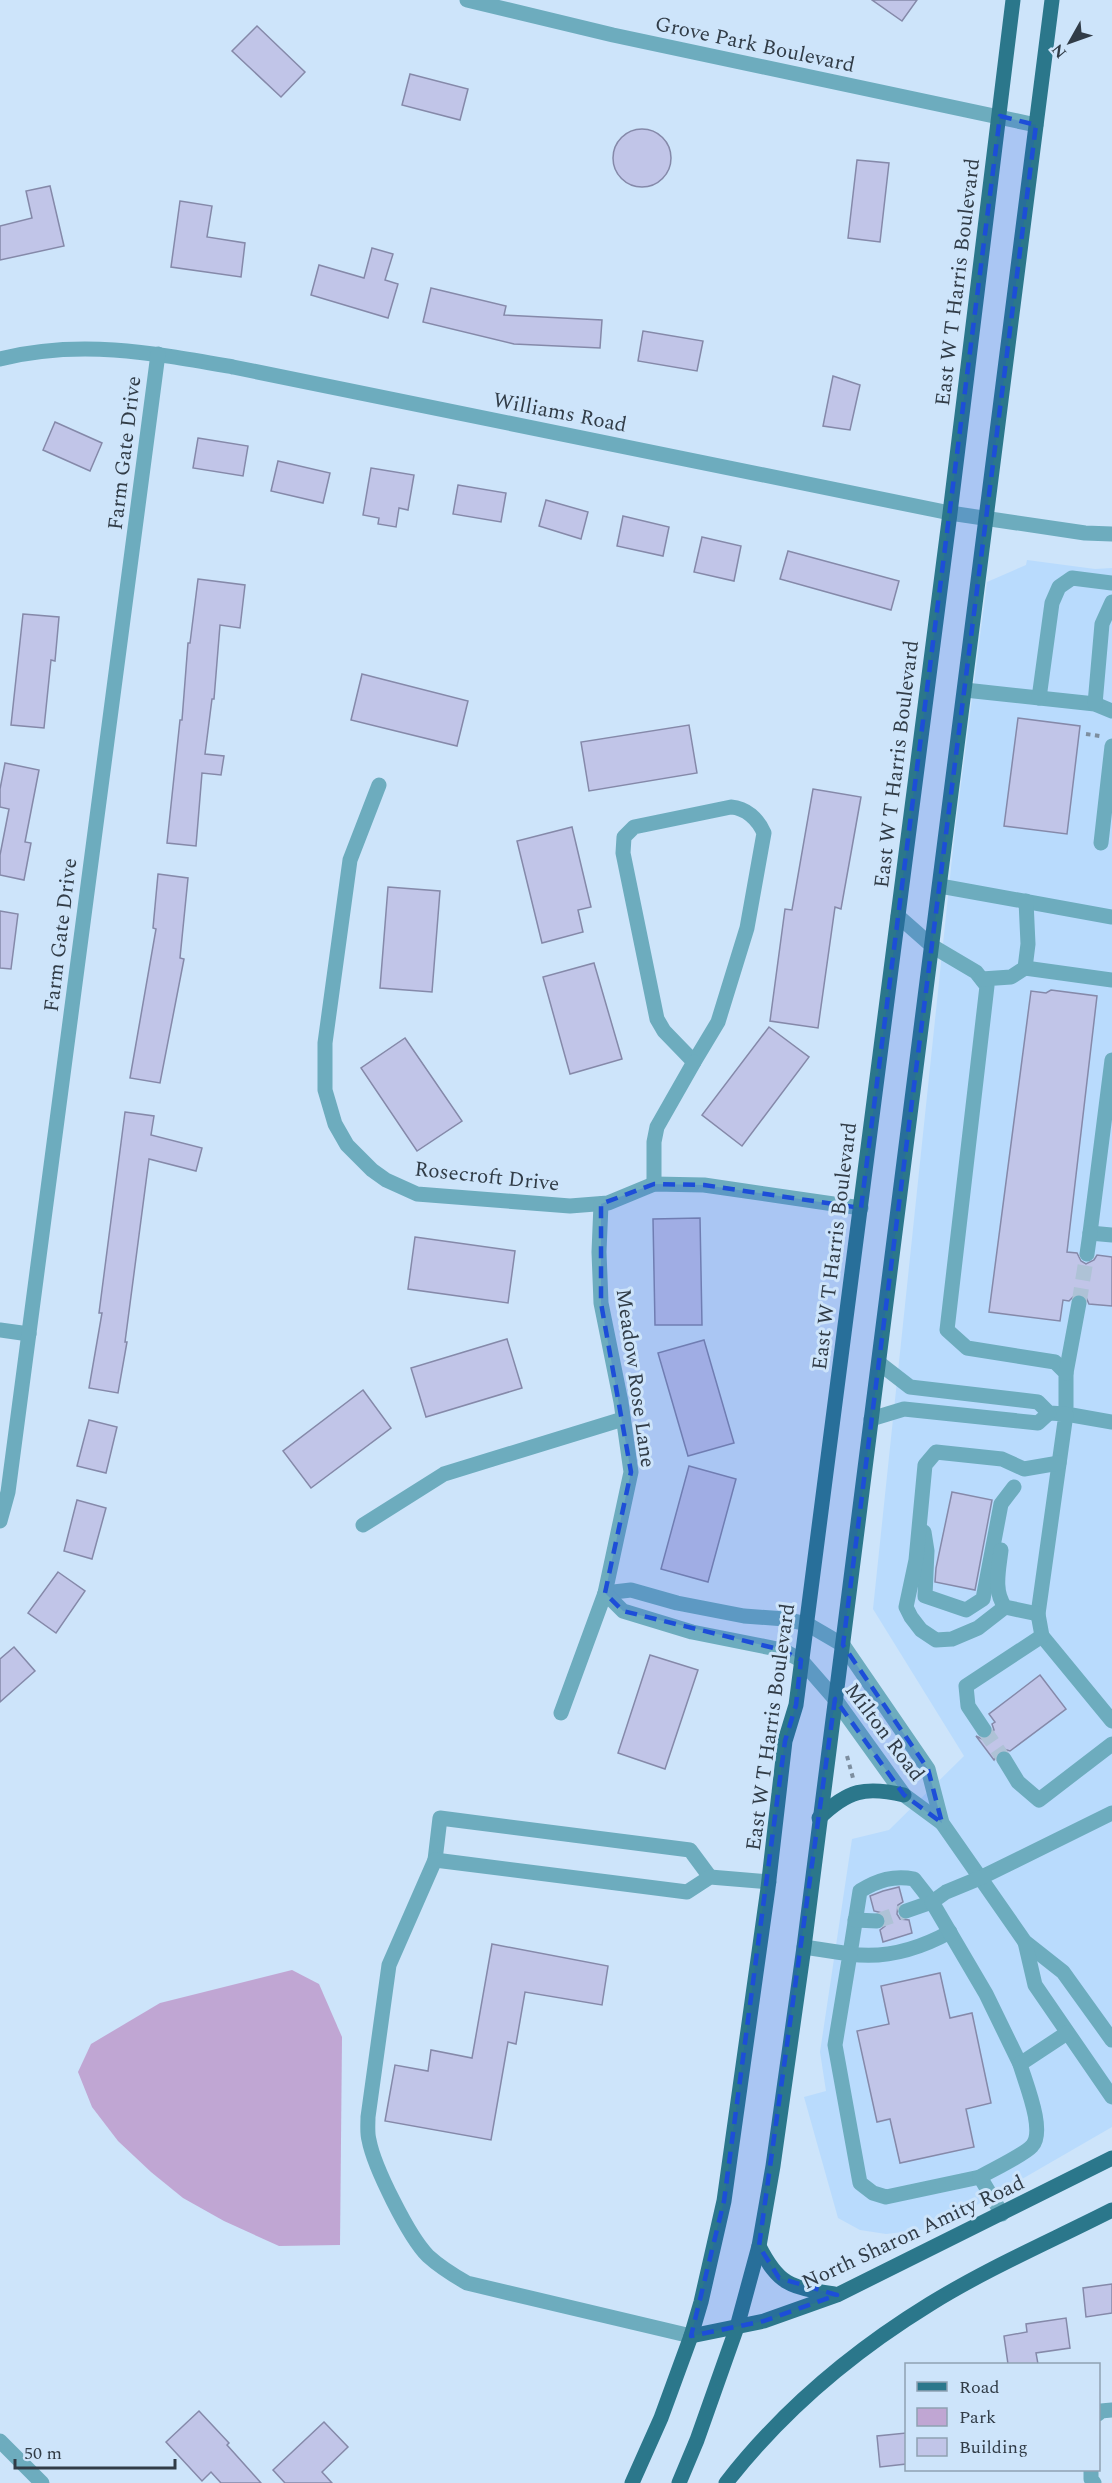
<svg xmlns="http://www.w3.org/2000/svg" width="1112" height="2483" font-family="Spectral,serif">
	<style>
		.built { fill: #b9dbfd }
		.green { fill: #c0a6d3 }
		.building { fill: #c1c5e8; stroke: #8589a9; stroke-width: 1.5 }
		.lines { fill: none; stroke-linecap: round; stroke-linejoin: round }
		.minor-tunnel { stroke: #aec2d6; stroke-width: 15; stroke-dasharray: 15 8; stroke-linecap: butt }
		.path { stroke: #7d8e9f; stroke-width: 4; stroke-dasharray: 4.5 4.5; stroke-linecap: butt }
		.minor { stroke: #6dacbe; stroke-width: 15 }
		.major { stroke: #2b778b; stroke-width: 15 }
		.marked { fill: #1d4ed8; fill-opacity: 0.2; stroke: #1d4ed8; stroke-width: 4.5; stroke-dasharray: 12 8; stroke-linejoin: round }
		.labels { text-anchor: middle; stroke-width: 6; stroke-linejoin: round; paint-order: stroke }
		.street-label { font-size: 21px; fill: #313c47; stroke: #cde4fa }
	</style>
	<rect width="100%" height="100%" fill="#cde4fa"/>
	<!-- built -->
	<path class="built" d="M 1027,560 L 1095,569 L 1112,568 L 1112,2127 L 937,2228 L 886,2234 L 860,2230 L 838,2218 L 804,2097 L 826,2091 L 820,2052 L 852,1839 L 889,1830 L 964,1756 L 873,1609 L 955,830 L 987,582 L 1026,565 Z"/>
	<!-- green -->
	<path class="green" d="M 292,1970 L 319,1984 L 342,2037 L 340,2245 L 279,2246 L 224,2221 L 183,2198 L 151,2172 L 118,2141 L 92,2107 L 78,2072 L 91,2044 L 160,2003 Z"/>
	<!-- building -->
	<g class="building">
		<path d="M 872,0 L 917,0 L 902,21 Z"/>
		<path d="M 257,26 L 305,72 L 281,97 L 232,51 Z"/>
		<path d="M 410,74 L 468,89 L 460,120 L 402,105 Z"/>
		<circle cx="642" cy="158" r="29"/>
		<path d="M 857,160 L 889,163 L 880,242 L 848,238 Z"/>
		<path d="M 50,186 L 64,246 L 0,260 L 0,226 L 32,218 L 26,191 Z"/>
		<path d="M 180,201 L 212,206 L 207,237 L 245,243 L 241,277 L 171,267 Z"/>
		<path d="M 372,248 L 393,254 L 385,280 L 398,284 L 388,318 L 311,295 L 319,265 L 364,278 Z"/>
		<path d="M 431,288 L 506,306 L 504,315 L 602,320 L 600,348 L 514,344 L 423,322 Z"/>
		<path d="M 643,331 L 703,341 L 697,371 L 638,361 Z"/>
		<path d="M 833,376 L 860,385 L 850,430 L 823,426 Z"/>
		<path d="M 55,422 L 102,443 L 90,471 L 43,450 Z"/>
		<path d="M 198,438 L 248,446 L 243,476 L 193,468 Z"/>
		<path d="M 278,461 L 330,473 L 323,503 L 271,491 Z"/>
		<path d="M 371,468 L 414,475 L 408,510 L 399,508 L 396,527 L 378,524 L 379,518 L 363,515 Z"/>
		<path d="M 458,485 L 506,493 L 501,522 L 453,514 Z"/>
		<path d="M 546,500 L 588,512 L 581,539 L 539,526 Z"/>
		<path d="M 623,516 L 669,527 L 663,556 L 617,546 Z"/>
		<path d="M 702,537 L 741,546 L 734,581 L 694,572 Z"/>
		<path d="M 788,551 L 899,581 L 891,610 L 780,579 Z"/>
		<path d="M 198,579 L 245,585 L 240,628 L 220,625 L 214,699 L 212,699 L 205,754 L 224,756 L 221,775 L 202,773 L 196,846 L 167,843 L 180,720 L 182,720 L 188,643 L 190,643 Z"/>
		<path d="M 23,614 L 59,617 L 55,661 L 51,660 L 44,728 L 11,725 Z"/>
		<path d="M 362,674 L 468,701 L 457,746 L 351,720 Z"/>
		<path d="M 1018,718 L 1080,726 L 1067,834 L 1004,826 Z"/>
		<path d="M 689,725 L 697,773 L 589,791 L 581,742 Z"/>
		<path d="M 5,763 L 39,770 L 25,842 L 31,843 L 24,880 L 0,875 L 0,855 L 9,809 L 0,807 L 0,789 Z"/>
		<path d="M 813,789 L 861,797 L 841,909 L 835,907 L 818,1028 L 770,1021 L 785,909 L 792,910 Z"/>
		<path d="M 572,827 L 591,907 L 578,910 L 583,932 L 542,943 L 517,841 Z"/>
		<path d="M 158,874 L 188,878 L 180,958 L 184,959 L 160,1083 L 130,1078 L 156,929 L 153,928 Z"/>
		<path d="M 388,887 L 440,891 L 432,992 L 380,988 Z"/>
		<path d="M 0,911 L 18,914 L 11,969 L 0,968 Z"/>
		<path d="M 594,963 L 622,1059 L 570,1074 L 543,977 Z"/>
		<path d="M 1051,990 L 1097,996 L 1067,1252 L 1077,1253 L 1081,1261 L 1086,1264 L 1094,1260 L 1097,1255 L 1112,1257 L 1112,1306 L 1089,1304 L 1085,1295 L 1076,1294 L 1069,1301 L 1063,1300 L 1060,1321 L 989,1312 L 1031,991 L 1046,993 Z"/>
		<path d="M 769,1027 L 809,1057 L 742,1146 L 702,1115 Z"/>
		<path d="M 405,1038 L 462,1121 L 417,1151 L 361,1068 Z"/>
		<path d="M 125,1112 L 154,1116 L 151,1135 L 202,1148 L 196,1171 L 149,1159 L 125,1342 L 127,1342 L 118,1393 L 89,1388 L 102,1313 L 99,1313 Z"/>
		<path d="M 700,1218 L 702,1325 L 655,1325 L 653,1219 Z"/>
		<path d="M 415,1237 L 515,1251 L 508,1303 L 408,1289 Z"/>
		<path d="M 507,1339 L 522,1388 L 426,1417 L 411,1368 Z"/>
		<path d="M 704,1340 L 734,1443 L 688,1456 L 658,1353 Z"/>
		<path d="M 363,1390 L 391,1428 L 311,1488 L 283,1451 Z"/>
		<path d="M 89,1420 L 117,1427 L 106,1473 L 77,1466 Z"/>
		<path d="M 689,1466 L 736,1479 L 708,1582 L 661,1569 Z"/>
		<path d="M 952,1492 L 992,1500 L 975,1590 L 935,1582 L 936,1568 Z"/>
		<path d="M 77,1500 L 106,1508 L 92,1559 L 64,1551 Z"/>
		<path d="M 58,1572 L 85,1591 L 56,1633 L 28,1613 Z"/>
		<path d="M 14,1647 L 35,1671 L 0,1702 L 0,1659 Z"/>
		<path d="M 650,1655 L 698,1670 L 665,1769 L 618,1753 Z"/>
		<path d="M 1040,1675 L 1066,1709 L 1010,1751 L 1004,1749 L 998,1751 L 994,1760 L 976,1736 L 984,1740 L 990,1738 L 994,1730 L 992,1724 L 995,1722 L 989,1714 Z"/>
		<path d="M 899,1887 L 903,1902 L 898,1905 L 897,1914 L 900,1919 L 909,1920 L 912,1933 L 883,1942 L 880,1930 L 885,1926 L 886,1917 L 882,1913 L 874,1911 L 870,1896 L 883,1891 Z"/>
		<path d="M 492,1944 L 608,1966 L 602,2005 L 525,1992 L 516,2044 L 508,2042 L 491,2140 L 385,2121 L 395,2065 L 428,2071 L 431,2050 L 472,2058 Z"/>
		<path d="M 940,1973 L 950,2018 L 972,2013 L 991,2103 L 966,2109 L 974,2147 L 900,2163 L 890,2119 L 877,2122 L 857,2031 L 889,2024 L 881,1986 Z"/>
		<path d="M 1112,2284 L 1112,2313 L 1086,2317 L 1083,2288 Z"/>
		<path d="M 1066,2318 L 1070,2348 L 1036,2353 L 1038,2364 L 1008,2364 L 1004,2336 L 1027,2332 L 1026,2324 Z"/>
		<path d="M 199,2411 L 229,2443 L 227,2445 L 261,2483 L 221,2483 L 211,2472 L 202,2481 L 166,2442 Z"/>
		<path d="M 324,2422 L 348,2447 L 322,2472 L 332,2483 L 285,2483 L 273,2470 Z"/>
		<path d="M 906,2433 L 906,2464 L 880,2467 L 877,2436 Z"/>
	</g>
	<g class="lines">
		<!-- minor-tunnel -->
		<g class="minor-tunnel">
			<path d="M 1079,1303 L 1087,1254"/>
			<path d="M 984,1730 L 1004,1759"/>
			<path d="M 877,1921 L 906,1911"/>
		</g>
		<!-- path -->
		<g class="path">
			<path d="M 1086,734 L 1100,736"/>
			<path d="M 847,1756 L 853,1778"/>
		</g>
		<!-- minor -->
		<g class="minor">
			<path d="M 467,0 L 613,35 L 1036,125"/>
			<path d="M 0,359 C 80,339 154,353 233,367 L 950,513 L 1085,533 L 1112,534"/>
			<path d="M 965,690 L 1095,704 L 1112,711"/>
			<path d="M 1039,698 L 1052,603 L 1059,587 L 1072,578 L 1112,583"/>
			<path d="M 1095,704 L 1102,624 L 1112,602"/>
			<path d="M 379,785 L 350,860 L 325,1043 L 325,1090 L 335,1124 L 347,1145 L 372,1170 L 386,1180 L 417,1194 L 570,1206 L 608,1203 L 654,1184 L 704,1185 L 861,1208"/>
			<path d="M 731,807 C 746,808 758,819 764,833 L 747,928 L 718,1022 L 694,1062 L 664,1031 L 657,1019 L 623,853 L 624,837 L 634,827 Z"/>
			<path d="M 1101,843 L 1112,746"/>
			<path d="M 940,886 L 1112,917"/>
			<path d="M 898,916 L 932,946 L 976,972 L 987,986 L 947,1330 L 967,1348 L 1055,1362 L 1066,1373 L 1066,1414 L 1112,1422"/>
			<path d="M 1025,968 L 1112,980"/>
			<path d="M 982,979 L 1011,977 L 1025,968 L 1028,944 L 1026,901"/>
			<path d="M 1112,1060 L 1090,1233 L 1112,1235"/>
			<path d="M 654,1184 L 654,1142 L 657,1127 L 694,1062"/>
			<path d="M 1087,1254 L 1090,1233"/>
			<path d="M 0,1330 L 29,1334"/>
			<path d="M 879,1363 L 910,1387 L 1038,1402 L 1049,1413 L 1066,1414 L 1038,1614 L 1042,1636 L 1112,1721"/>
			<path d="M 1066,1373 L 1079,1303"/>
			<path d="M 871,1419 L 904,1409 L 1038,1423 L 1049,1413"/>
			<path d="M 0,1521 L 8,1492 L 158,354"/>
			<path d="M 363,1525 L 444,1474 L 623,1419"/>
			<path d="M 924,1532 L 927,1551 L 925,1596 L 966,1610 L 983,1599 L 1001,1504 L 1014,1487"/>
			<path d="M 1001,1550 C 999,1569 993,1591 1005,1607 L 1038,1614"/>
			<path d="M 605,1593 L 631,1590 L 677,1603 L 744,1616 L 785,1619 L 807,1624 L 843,1645 L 928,1769 L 942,1823 L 1025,1942 L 1063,1972 L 1112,2040"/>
			<path d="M 605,1593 L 623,1611 L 692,1632 L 782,1650 L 801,1660 L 835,1699 L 904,1795 L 942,1823"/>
			<path d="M 1005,1607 L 978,1628 L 952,1639 L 936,1640 L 921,1630 L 911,1617 L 906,1607 L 916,1560 L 925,1465 L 936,1452 L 1002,1459 L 1024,1469 L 1059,1463"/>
			<path d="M 561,1713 L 605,1593 L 631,1472 L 621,1402 L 601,1303 L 599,1252 L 601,1204"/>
			<path d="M 984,1730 L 968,1706 L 966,1686 L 1042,1636"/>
			<path d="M 1004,1759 L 1018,1782 L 1039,1800 L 1112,1744"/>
			<path d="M 435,1860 L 440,1818 L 690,1850 L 710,1877"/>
			<path d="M 906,1911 L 932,1902 L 914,1879 C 894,1875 878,1880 860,1891 L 850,1954 C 884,1959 919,1949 950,1932"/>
			<path d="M 855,1920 L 877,1921"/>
			<path d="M 1025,1942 L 1035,1985 L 1112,2097"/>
			<path d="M 804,1947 L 850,1954 L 835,2045 L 860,2183 L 873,2193 L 886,2197 L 980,2177 L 1002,2214"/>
			<path d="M 1020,2064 L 986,1994 L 932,1902 L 946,1892 L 980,1878 L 1112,1813"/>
			<path d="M 980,2177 C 992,2170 1024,2155 1032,2146 C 1046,2131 1025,2082 1020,2064 L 1067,2033"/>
			<path d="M 691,2336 L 467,2283 C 453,2275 440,2267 428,2256 C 409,2237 374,2167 369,2140 C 367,2133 368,2124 368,2117 L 389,1965 L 435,1860 L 687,1892 L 710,1877 L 769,1882"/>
			<path d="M 1098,2414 L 1101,2411 L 1112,2410"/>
			<path d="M 0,2441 L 42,2483"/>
			<path d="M 1091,2470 L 1091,2479 L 1094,2483"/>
		</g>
		<!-- major -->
		<g class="major">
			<path d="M 819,1818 C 848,1790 865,1786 904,1795"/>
			<path d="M 759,2246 C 779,2286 791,2287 834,2294"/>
			<path d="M 691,2336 L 764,2321 L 837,2295 L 1112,2158"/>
			<path d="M 632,2483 L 661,2418 L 691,2336 L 701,2302 L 724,2201 L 768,1888 L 785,1741 L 796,1705 L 950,513 L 1013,0"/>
			<path d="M 679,2483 L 697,2440 L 737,2327 L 759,2246 L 773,2166 L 804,1947 L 1052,0"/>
			<path d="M 726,2483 C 782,2411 852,2352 930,2304 C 988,2268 1051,2241 1112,2210"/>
		</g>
	</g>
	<!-- marked area -->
	<path class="marked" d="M 1000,116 L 1036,125 L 843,1645 L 928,1769 L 942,1823 L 904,1795 L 835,1699 L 759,2246 L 779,2278 L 837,2295 L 764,2321 L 691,2336 L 724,2201 L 785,1741 L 796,1705 L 801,1660 L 782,1650 L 623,1611 L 605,1593 L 631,1472 L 601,1303 L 601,1204 L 654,1184 L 704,1185 L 861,1208 Z"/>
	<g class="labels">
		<!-- street labels -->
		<g class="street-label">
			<text transform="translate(755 44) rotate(12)" y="7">Grove Park Boulevard</text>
			<text transform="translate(957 282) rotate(-83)" y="7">East W T Harris Boulevard</text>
			<text transform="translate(560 412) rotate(11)" y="7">Williams Road</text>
			<text transform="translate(124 453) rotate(-83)" y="7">Farm Gate Drive</text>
			<text transform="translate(896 764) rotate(-83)" y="7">East W T Harris Boulevard</text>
			<text transform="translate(60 935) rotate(-83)" y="7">Farm Gate Drive</text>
			<text transform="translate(487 1176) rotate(6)" y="7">Rosecroft Drive</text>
			<text transform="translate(834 1246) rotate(-83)" y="7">East W T Harris Boulevard</text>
			<text transform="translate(636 1378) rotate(82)" y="7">Meadow Rose Lane</text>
			<text transform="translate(770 1727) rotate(-82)" y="7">East W T Harris Boulevard</text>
			<text transform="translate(885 1732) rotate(53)" y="7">Milton Road</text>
			<text transform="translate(913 2232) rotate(-25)" y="7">North Sharon Amity Road</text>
		</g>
	</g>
	<!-- legend -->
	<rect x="905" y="2363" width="195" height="108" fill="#cde4fa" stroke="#8fa1b2" stroke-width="1.5"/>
	<rect x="917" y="2382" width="30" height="9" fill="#2b778b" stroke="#8fa1b2" stroke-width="1.5"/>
	<text x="959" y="2393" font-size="18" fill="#313c47">Road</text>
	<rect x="917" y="2408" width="30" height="18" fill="#c0a6d3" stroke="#8fa1b2" stroke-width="1.5"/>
	<text x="959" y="2423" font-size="18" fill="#313c47">Park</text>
	<rect x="917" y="2438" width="30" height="18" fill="#c1c5e8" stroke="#8fa1b2" stroke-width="1.5"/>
	<text x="959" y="2453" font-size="18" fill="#313c47">Building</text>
	<!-- north arrow -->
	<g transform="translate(1070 42) rotate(230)" stroke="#cde4fa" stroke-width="4.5" paint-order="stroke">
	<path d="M0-4.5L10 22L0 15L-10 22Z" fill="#313c47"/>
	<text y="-9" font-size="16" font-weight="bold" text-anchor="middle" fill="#313c47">N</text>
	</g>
	<!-- scale -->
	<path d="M15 2459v9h160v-9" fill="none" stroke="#313c47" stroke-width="3"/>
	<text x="24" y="2459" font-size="18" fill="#313c47" stroke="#cde4fa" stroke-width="4.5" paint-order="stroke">50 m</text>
</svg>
